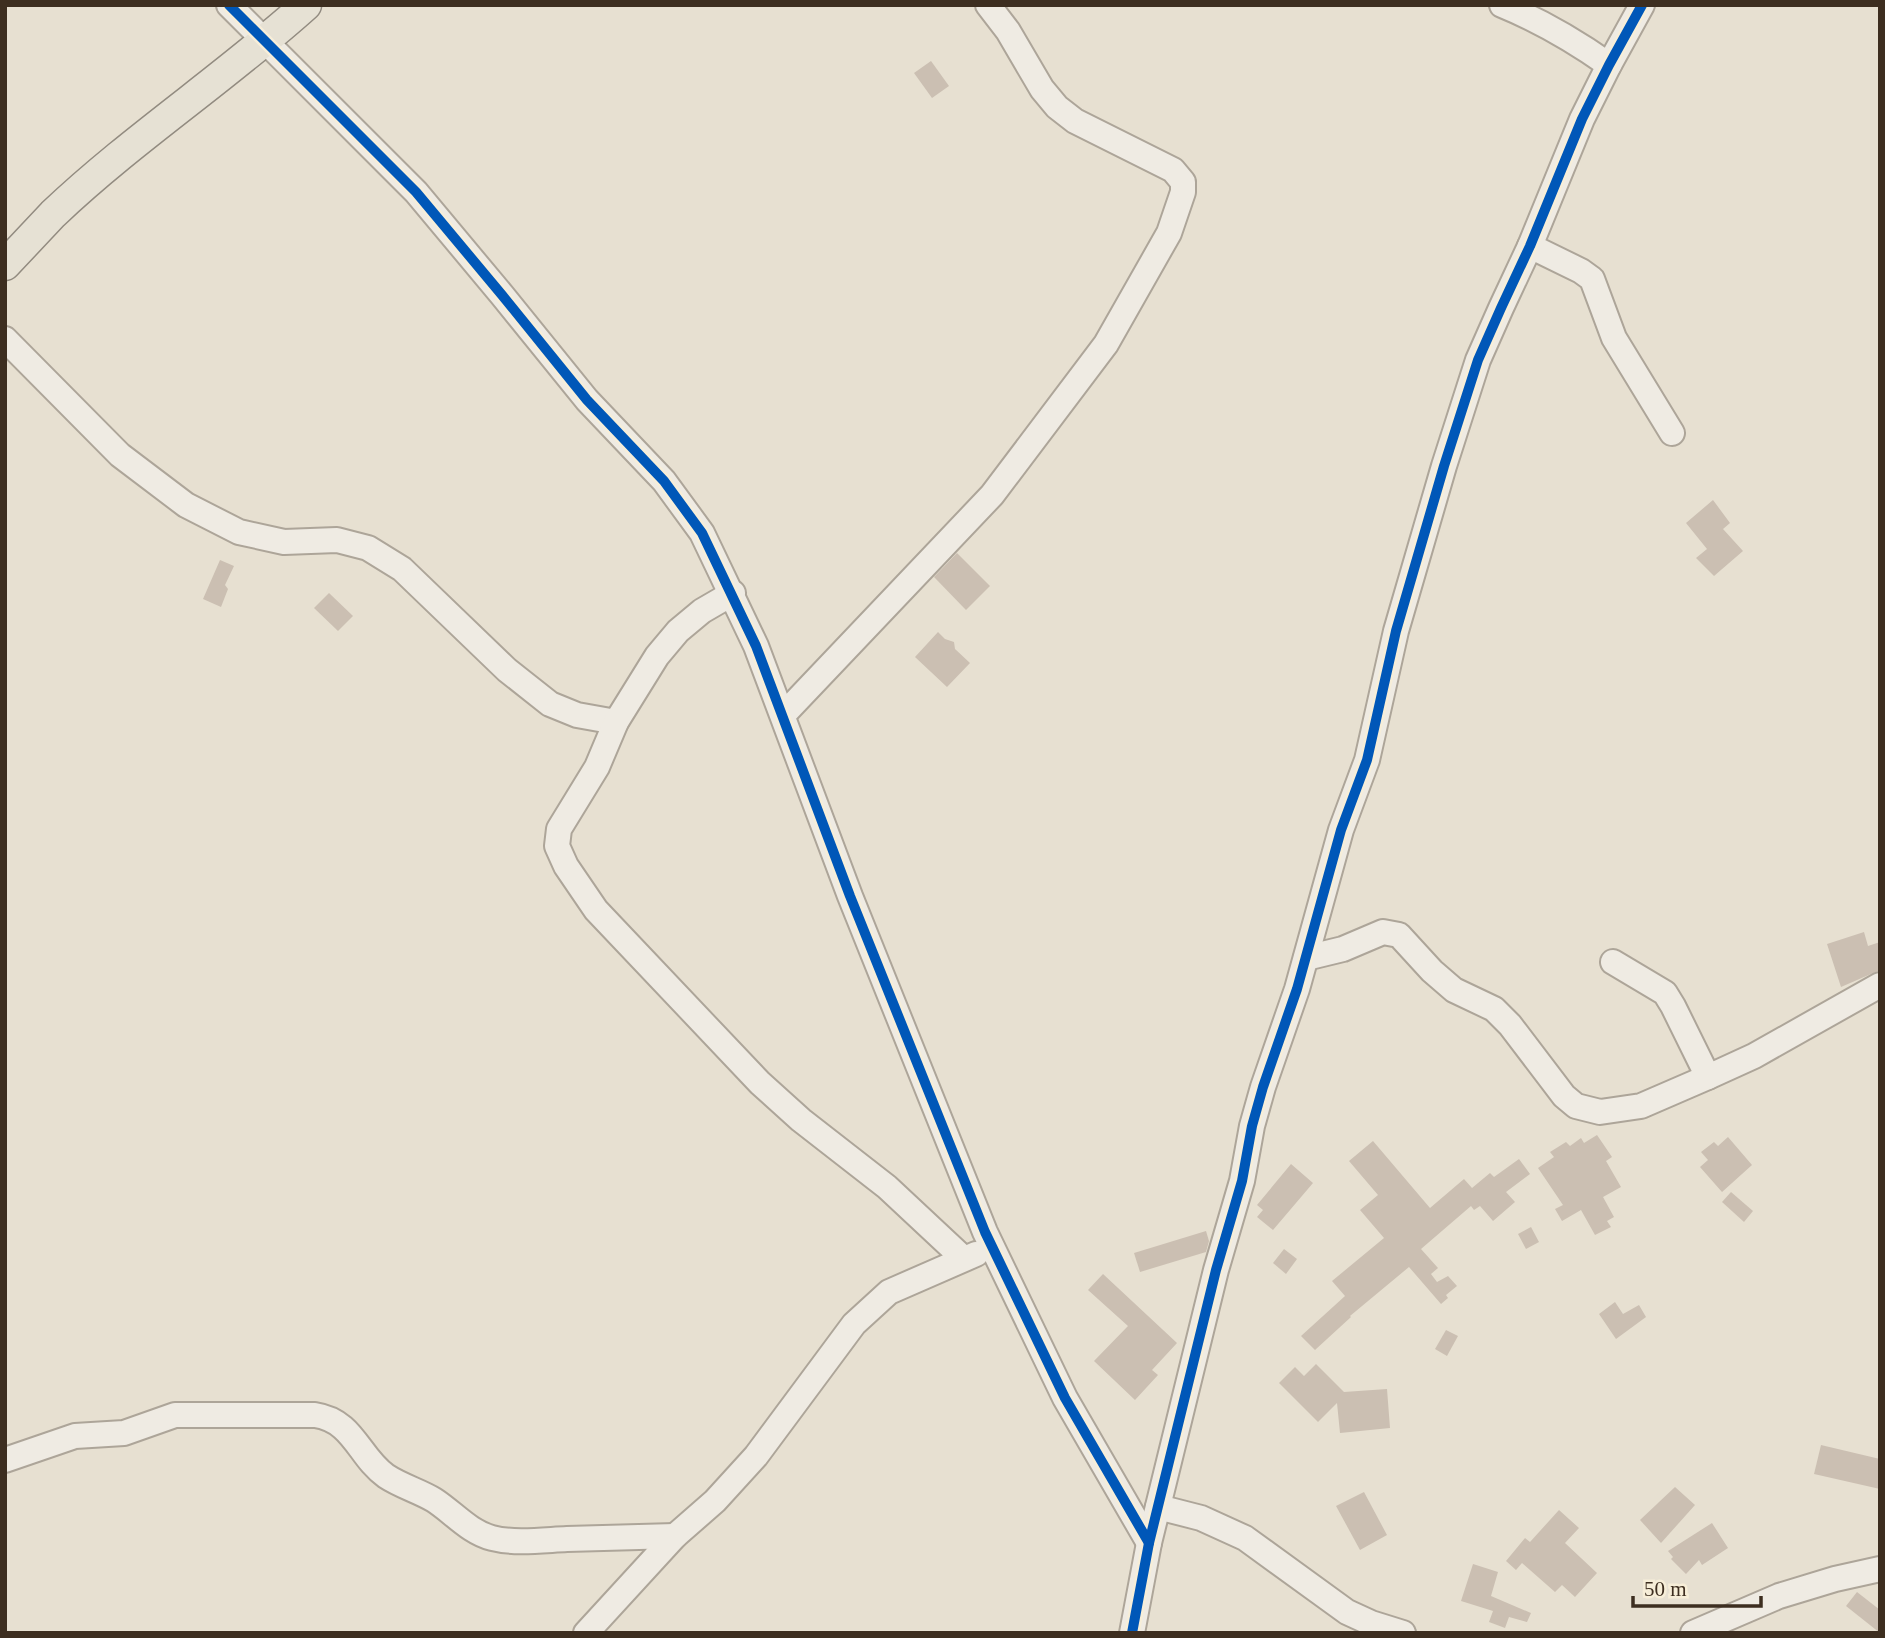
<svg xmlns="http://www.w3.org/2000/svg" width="1885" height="1638" font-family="Georgia,serif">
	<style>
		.building { fill: #cbbfb2 }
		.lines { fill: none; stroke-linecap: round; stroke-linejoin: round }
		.minor-casing { stroke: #ada599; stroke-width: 28 }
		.major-casing { stroke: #928b80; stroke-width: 33 }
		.minor { stroke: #efebe3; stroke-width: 24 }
		.major { stroke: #e6e1d4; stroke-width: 30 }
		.cycleway-casing { stroke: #f7eed8; stroke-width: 15 }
		.cycleway { stroke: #0057b8; stroke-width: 10 }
	</style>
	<rect width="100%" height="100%" fill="#e7e0d1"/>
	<!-- building -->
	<g class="building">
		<path d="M 931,61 L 949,86 L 932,98 L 914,73 Z"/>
		<path d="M 1713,500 L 1730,523 L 1723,529 L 1743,551 L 1714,576 L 1696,558 L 1707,549 L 1686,523 Z"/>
		<path d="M 957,553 L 990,586 L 966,610 L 934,577 Z"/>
		<path d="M 220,560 L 234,566 L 225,585 L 228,589 L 221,607 L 203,599 Z"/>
		<path d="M 329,593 L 353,616 L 338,631 L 314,608 Z"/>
		<path d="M 938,632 L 945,639 L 954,642 L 955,649 L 970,663 L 947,687 L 915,657 Z"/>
		<path d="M 1864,932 L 1868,946 L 1880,942 L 1880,970 L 1841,987 L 1827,944 Z"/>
		<path d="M 1597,1135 L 1612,1157 L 1606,1161 L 1621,1187 L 1603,1197 L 1614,1217 L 1607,1221 L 1611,1227 L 1595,1235 L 1581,1210 L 1562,1221 L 1555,1209 L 1563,1205 L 1538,1168 L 1554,1157 L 1550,1152 L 1566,1142 L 1570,1146 L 1581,1138 L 1584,1143 Z"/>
		<path d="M 1728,1137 L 1752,1165 L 1722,1192 L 1700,1167 L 1708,1160 L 1701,1152 L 1714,1142 L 1718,1146 Z"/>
		<path d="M 1373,1141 L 1430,1208 L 1464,1179 L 1472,1188 L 1490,1173 L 1494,1177 L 1519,1159 L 1530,1174 L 1506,1192 L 1515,1202 L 1493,1221 L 1480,1206 L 1474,1210 L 1471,1206 L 1421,1249 L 1438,1268 L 1431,1274 L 1437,1282 L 1448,1276 L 1457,1286 L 1446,1295 L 1448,1298 L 1441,1304 L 1409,1267 L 1350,1316 L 1351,1317 L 1315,1350 L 1301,1336 L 1345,1296 L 1332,1281 L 1384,1238 L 1360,1210 L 1378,1195 L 1349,1161 Z"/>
		<path d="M 1291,1164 L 1313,1183 L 1273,1230 L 1257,1217 L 1263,1210 L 1257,1205 Z"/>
		<path d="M 1731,1192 L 1753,1211 L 1744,1222 L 1722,1202 Z"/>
		<path d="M 1531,1227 L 1539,1242 L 1526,1249 L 1518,1234 Z"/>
		<path d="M 1206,1231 L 1209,1241 L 1206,1252 L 1140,1272 L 1134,1253 Z"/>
		<path d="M 1284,1249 L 1297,1259 L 1286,1274 L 1273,1263 Z"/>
		<path d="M 1103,1274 L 1177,1343 L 1152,1370 L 1158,1375 L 1135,1400 L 1094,1361 L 1128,1326 L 1088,1290 Z"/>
		<path d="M 1615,1302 L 1623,1314 L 1639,1305 L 1646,1317 L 1616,1339 L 1599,1314 Z"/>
		<path d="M 1446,1330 L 1458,1336 L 1447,1356 L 1435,1349 Z"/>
		<path d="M 1316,1364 L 1344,1392 L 1387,1389 L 1390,1428 L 1340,1433 L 1337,1403 L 1318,1422 L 1279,1383 L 1295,1367 L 1304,1376 Z"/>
		<path d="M 1821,1445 L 1880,1459 L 1880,1489 L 1814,1474 Z"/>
		<path d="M 1675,1487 L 1695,1505 L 1661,1543 L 1640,1520 Z"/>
		<path d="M 1364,1492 L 1387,1535 L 1360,1550 L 1336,1506 Z"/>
		<path d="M 1559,1510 L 1579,1528 L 1565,1543 L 1597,1573 L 1575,1597 L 1562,1585 L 1555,1592 L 1522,1563 L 1516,1570 L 1506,1561 L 1525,1538 L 1530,1542 Z"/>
		<path d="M 1712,1523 L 1728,1548 L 1702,1565 L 1699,1560 L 1686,1574 L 1671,1559 L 1673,1557 L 1668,1551 Z"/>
		<path d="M 1473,1564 L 1498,1572 L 1491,1596 L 1531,1613 L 1527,1622 L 1509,1617 L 1505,1628 L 1489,1622 L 1493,1611 L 1461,1601 Z"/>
		<path d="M 1857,1592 L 1880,1610 L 1880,1633 L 1846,1606 Z"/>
	</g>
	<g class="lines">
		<defs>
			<g id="minor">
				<path d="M 229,5 L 416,192 L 502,295 L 587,400 L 664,481 L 702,533 L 756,646 L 850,896 L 985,1232 L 1065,1398 L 1149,1543"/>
				<path d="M 1502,5 C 1541,21 1575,41 1609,65"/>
				<path d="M 1530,246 L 1581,271 L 1592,279 L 1614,338 L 1672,433"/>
				<path d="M 5,339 L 120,455 L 186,505 L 239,532 L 284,542 L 337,540 L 368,548 L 402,569 L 507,670 L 550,704 L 577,715 L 616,722"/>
				<path d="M 733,593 L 702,611 L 678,631 L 657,656 L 616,722 L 597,767 L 559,829 L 557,846 L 566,866 L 596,910 L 760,1083 L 801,1120 L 887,1187 L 963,1258"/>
				<path d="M 783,715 L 992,495 L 1106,344 L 1169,233 L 1183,192 L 1183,182 L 1173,170 L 1075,121 L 1057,107 L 1042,89 L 1008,31 L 988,5"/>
				<path d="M 1306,958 L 1343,949 L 1383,932 L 1399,935 L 1432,971 L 1454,990 L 1494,1009 L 1510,1025 L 1564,1096 L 1576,1106 L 1600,1112 L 1641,1106 L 1708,1077 L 1754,1056 L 1880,985"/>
				<path d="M 1613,962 L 1665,993 L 1673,1006 L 1708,1077"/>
				<path d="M 5,1460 L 75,1436 L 124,1433 L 175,1415 L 315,1415 C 354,1421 358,1456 386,1476 C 401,1486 419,1491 434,1500 C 454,1513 469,1532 492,1538 C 515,1544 544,1540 567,1539 C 603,1538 639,1537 675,1536"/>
				<path d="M 1158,1507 L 1201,1518 L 1245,1538 L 1347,1612 L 1371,1623 L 1403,1633"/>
				<path d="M 586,1633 L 675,1536 L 715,1501 L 756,1456 L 854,1324 L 889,1292 L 976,1254"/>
				<path d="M 1132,1633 L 1149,1543 L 1216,1270 L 1242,1181 L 1252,1126 L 1263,1087 L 1297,989 L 1341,830 L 1367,760 L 1396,631 L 1444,466 L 1478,360 L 1501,308 L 1530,246 L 1582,119 L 1609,65 L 1642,5"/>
				<path d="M 1693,1633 L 1779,1596 L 1835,1579 L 1880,1569"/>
			</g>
			<path id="major" d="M 5,265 C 21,248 37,231 53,214 C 132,139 225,78 306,5"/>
		</defs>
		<!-- minor casing -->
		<use href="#minor" class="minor-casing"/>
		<!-- major casing -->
		<use href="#major" class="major-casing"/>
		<!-- minor -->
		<use href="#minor" class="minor"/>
		<!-- major -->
		<use href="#major" class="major"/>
		<defs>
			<g id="cycleway">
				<path d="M 229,5 L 416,192 L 502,295 L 587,400 L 664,481 L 702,533 L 756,646 L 850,896 L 985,1232 L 1065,1398 L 1149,1543"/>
				<path d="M 1132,1633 L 1149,1543 L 1216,1270 L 1242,1181 L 1252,1126 L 1263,1087 L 1297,989 L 1341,830 L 1367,760 L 1396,631 L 1444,466 L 1478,360 L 1501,308 L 1530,246 L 1582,119 L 1609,65 L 1642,5"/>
			</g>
		</defs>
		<!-- cycleway casing -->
		<use href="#cycleway" class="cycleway-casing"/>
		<!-- cycleway -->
		<use href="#cycleway" class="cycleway"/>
	</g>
	<!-- border -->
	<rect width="1885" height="1638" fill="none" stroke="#3d2e20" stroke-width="14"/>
	<!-- scale -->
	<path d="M1633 1596v10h128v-10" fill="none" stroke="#3d2e20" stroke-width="3.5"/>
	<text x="1644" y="1596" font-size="21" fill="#3d2e20" stroke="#f7eed8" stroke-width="5" paint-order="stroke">50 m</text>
</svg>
